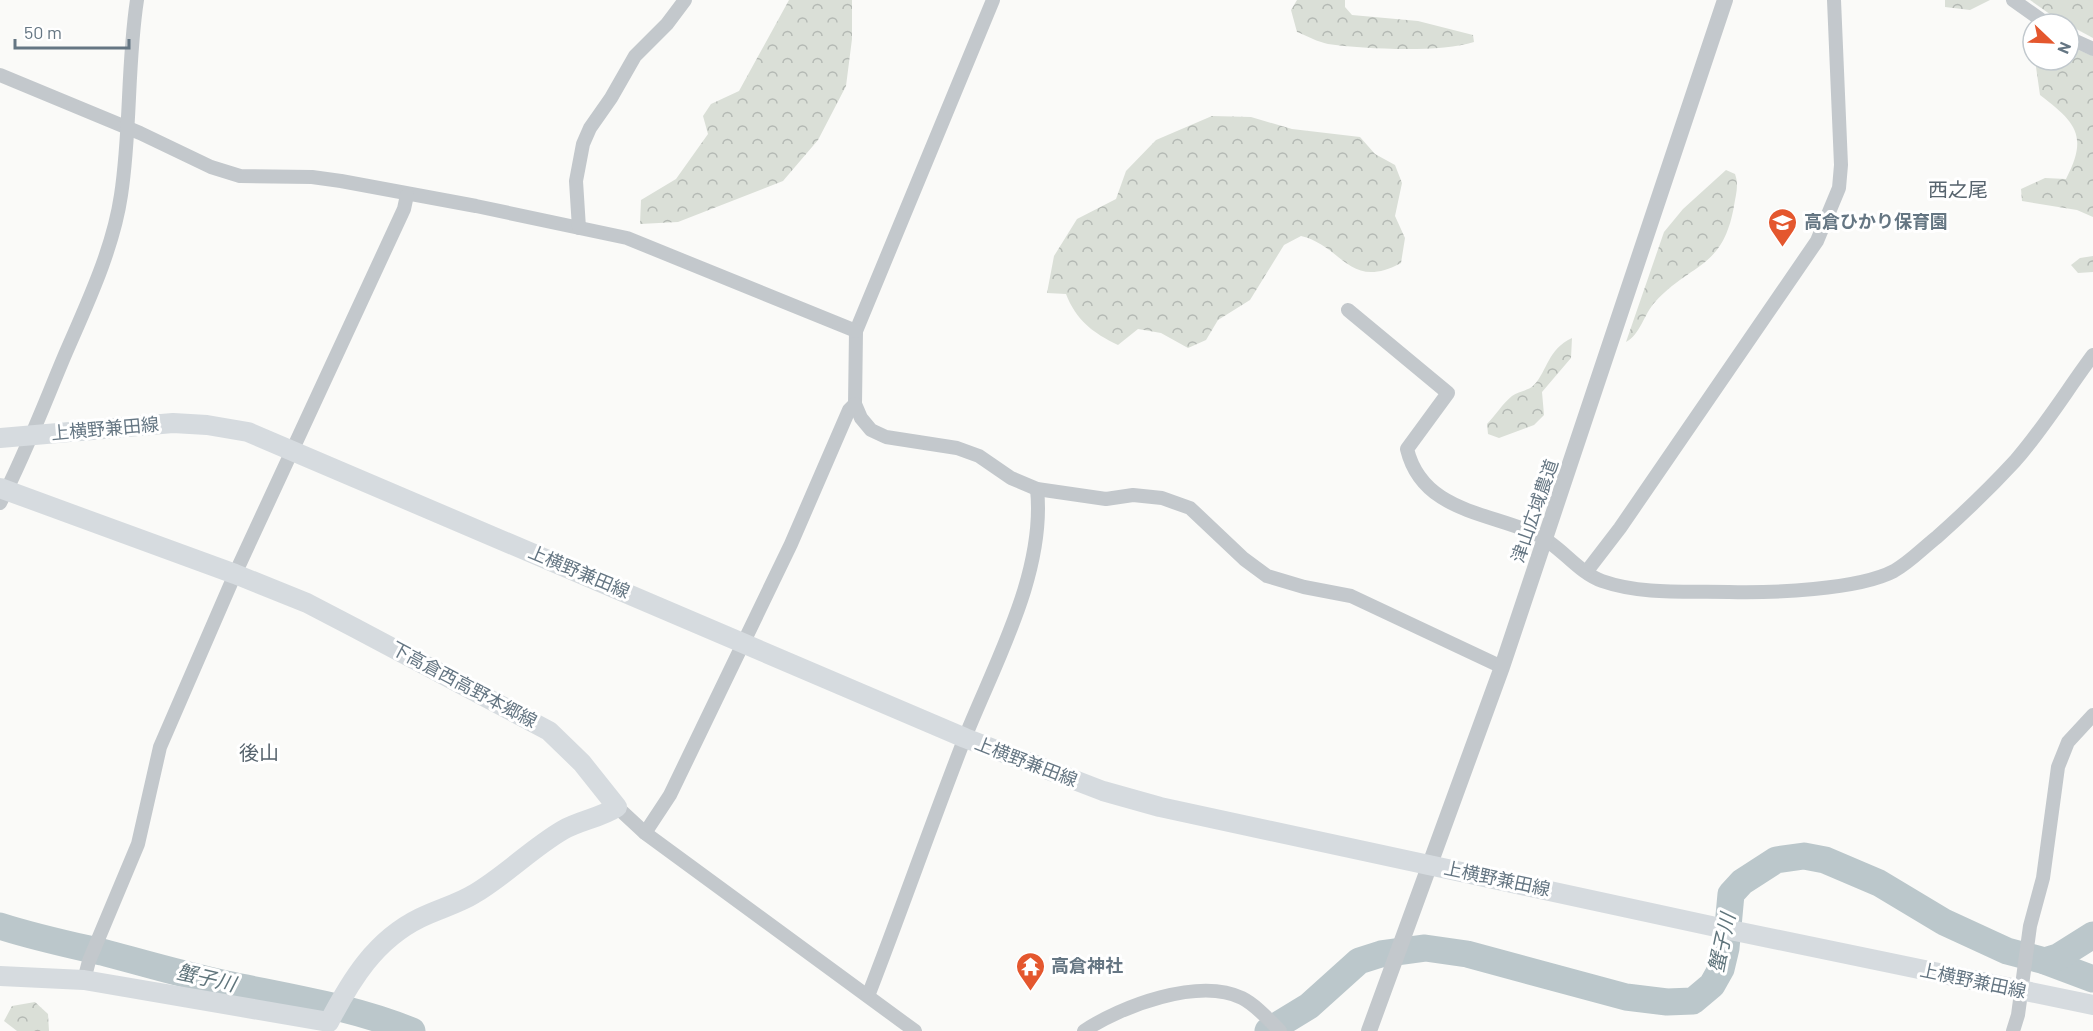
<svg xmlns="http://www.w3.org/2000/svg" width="2093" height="1031" font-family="Barlow,'Noto Sans JP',sans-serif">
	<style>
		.forest { fill: url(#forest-crowns) }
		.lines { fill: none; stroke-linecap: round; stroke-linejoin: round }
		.river { stroke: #bbc7cb; stroke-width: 27 }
		.minor { stroke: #c3c8cc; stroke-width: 14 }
		.tertiary { stroke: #c3c8cc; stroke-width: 16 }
		.secondary { stroke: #d6dbdf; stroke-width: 20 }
		.labels { text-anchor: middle; stroke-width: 6; stroke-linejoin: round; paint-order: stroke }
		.poi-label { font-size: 18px; font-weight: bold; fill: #657683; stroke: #fff; text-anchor: start }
		.street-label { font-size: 18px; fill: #657683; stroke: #fff }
		.neighbourhood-label { font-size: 20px; fill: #57646e; stroke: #fff }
		.water-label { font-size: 20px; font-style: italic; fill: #60757c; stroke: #fff }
	</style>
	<defs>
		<pattern id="forest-crowns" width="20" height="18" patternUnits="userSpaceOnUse" patternTransform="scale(1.5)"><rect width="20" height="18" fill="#dadfd7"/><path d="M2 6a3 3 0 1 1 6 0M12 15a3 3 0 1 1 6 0" fill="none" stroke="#b4b9b4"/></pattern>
	</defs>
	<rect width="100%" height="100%" fill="#fafaf8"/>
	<!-- forest -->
	<g class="forest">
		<path d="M 789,0 L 852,0 L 852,39 L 846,86 L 818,140 L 783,181 L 678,222 L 640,224 L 641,200 L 676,179 L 708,134 L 703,116 L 711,104 L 739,91 Z"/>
		<path d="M 1297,0 L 1345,0 L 1345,7 L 1352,15 L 1418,21 L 1473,35 L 1474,42 C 1440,53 1364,49 1328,44 C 1318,42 1307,36 1297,32 L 1291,10 Z"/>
		<path d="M 1945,0 L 1990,0 L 1970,10 L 1945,7 Z"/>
		<path d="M 2030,0 L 2093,0 L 2093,38 L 2054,17 Z"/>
		<path d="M 2069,46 L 2093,56 L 2093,217 L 2077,210 L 2022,201 L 2021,189 L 2045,178 L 2066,179 C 2089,135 2075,122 2040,95 L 2035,60 L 2069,60 Z"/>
		<path d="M 1212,116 L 1251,117 L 1292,129 L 1360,137 L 1375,154 L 1395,165 L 1402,183 L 1395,216 L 1405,238 L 1401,263 C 1349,291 1343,246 1301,236 L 1284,245 L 1250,300 L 1218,320 L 1206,340 L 1188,348 L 1161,333 L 1138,329 L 1118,345 C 1093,333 1076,320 1066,294 L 1047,293 L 1054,256 L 1077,219 L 1116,199 L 1126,171 L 1156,140 Z"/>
		<path d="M 1726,170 L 1735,174 C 1739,185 1736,194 1734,206 C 1723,269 1692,262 1655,302 C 1644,314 1640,335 1626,342 L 1664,232 L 1683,209 Z"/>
		<path d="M 2093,256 L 2093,272 L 2078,273 L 2071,265 L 2080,258 Z"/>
		<path d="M 1572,338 L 1571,358 L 1542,392 L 1544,415 L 1534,425 L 1499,438 L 1488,434 L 1487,424 C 1495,416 1503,403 1512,396 C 1519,391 1528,391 1534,385 C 1548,370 1547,350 1572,338 Z"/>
		<path d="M 35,1002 L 48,1014 L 49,1031 L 17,1031 L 4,1021 L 12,1006 Z"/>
	</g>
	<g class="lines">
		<!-- river -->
		<g class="river">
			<path d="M 0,926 C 34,937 67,944 102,952 C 143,963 184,975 226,984 C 288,997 353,1007 412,1031"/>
			<path d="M 2045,961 L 2093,979"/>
			<path d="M 1268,1031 L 1309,1006 L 1359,961 L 1381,954 L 1425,948 L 1467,954 L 1626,997 L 1667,1002 L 1693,1001 L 1712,985 L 1721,969 L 1726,948 L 1731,894 L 1742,882 L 1776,860 L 1804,856 L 1825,860 L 1879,883 L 1944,922 L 2007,951 L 2045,961 L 2058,957 L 2093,935"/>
		</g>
		<!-- minor -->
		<g class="minor">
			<path d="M 993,0 L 856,331 L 855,404 L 861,418 L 871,430 L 886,437 L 957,448 L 979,456 L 1011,478 L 1037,489 L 1106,499 L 1133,495 L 1162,498 L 1190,508 L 1244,559 L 1267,576 L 1304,587 L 1351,596 L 1502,667"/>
			<path d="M 2013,0 L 2047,24"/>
			<path d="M 2069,38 L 2093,49"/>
			<path d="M 0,75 L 140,133 L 211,167 L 240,176 L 312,177 L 341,181 L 476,206 L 627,238 L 856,331"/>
			<path d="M 579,228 L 576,181 L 583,144 L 590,128 L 611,98 L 635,56 L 667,24 L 685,0"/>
			<path d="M 1348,310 L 1448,393 L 1407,449 C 1422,511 1487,512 1536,534 C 1560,545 1577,572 1602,581 C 1642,595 1687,591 1729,592 C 1771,593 1858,590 1894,571 C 1910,562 1923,548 1937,537 C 1964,513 1991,487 2015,461 C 2044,428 2067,390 2093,355"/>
			<path d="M 0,503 C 25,455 43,407 64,357 C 86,306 113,250 121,195 C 131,130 127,65 137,0"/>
			<path d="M 1587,571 L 1620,528 L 1817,241 L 1839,188 L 1841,165 L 1834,0"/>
			<path d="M 617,807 L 645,833 L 915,1031"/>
			<path d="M 645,833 L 670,795 L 791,544 L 849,410 L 855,404"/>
			<path d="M 84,980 L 89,961 L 138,844 L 160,747 L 235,574 L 404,209 L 407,195"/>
			<path d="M 868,996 C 901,911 931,825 964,740 C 994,664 1046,573 1037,489"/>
			<path d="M 1084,1031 C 1121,1006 1199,977 1242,998 C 1256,1005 1269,1020 1280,1031"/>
			<path d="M 2013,1031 L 2018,1015 L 2030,926 L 2043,878 L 2058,767 L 2068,742 L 2093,715"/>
		</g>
		<!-- tertiary -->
		<path class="tertiary" d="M 1369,1031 L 1502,667 L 1725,0"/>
		<!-- secondary -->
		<g class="secondary">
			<path d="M 0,438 L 173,423 L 207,425 L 248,432 L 965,738 L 1103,791 L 1160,807 L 1716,927 L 2093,1005"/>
			<path d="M 0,488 L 235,574 L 307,603 L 355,628 L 549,731 L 582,763 L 617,807 C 600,818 581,820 563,830 C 532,848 506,875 474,894 C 458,904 438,909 420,918 C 375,940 351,980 329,1022 L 84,980 L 0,976"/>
		</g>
	</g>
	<!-- icons -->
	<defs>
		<symbol id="school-pin" viewBox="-11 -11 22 30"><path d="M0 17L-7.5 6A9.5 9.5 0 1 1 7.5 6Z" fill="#e4572e" stroke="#fff"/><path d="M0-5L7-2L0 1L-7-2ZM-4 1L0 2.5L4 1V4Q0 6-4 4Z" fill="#fff"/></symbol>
		<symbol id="temple-pin" viewBox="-11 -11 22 30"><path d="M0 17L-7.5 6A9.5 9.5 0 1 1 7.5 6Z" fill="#e4572e" stroke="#fff"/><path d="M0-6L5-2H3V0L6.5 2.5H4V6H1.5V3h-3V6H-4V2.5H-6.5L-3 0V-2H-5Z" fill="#fff"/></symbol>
	</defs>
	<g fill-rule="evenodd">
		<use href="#school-pin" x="1766" y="206" width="33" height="45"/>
		<use href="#temple-pin" x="1014" y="950" width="33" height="45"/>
	</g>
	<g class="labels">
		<!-- poi labels -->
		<g class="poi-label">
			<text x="1804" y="228">高倉ひかり保育園</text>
			<text x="1051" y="972">高倉神社</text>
		</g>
		<!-- street labels -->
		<g class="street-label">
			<text transform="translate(105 429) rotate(-5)" y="6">上横野兼田線</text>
			<text transform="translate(1535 511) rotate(-71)" y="6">津山広域農道</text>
			<text transform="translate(579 572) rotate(23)" y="6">上横野兼田線</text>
			<text transform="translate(464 685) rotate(28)" y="6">下高倉西高野本郷線</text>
			<text transform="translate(1026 762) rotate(21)" y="6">上横野兼田線</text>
			<text transform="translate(1497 879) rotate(12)" y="6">上横野兼田線</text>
			<text transform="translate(1973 981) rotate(12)" y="6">上横野兼田線</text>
		</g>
		<!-- neighbourhood labels -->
		<g class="neighbourhood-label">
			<text x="1958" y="197">西之尾</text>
			<text x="259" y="760">後山</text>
		</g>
		<!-- water labels -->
		<g class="water-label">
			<text transform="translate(1722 943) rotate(-78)" y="7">蟹子川</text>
			<text transform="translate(206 978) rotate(13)" y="7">蟹子川</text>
		</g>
	</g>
	<!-- north arrow -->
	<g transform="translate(2051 42) rotate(113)"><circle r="28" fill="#ffffff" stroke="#c1c8cd" stroke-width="1.5"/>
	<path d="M0-4.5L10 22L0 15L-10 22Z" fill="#e4572e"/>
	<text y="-9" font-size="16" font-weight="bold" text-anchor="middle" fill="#657683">N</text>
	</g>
	<!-- scale -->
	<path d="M15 39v9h114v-9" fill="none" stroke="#657683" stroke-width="3"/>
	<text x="24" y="39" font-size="18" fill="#657683" stroke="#ffffff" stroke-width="4.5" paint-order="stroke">50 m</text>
</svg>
